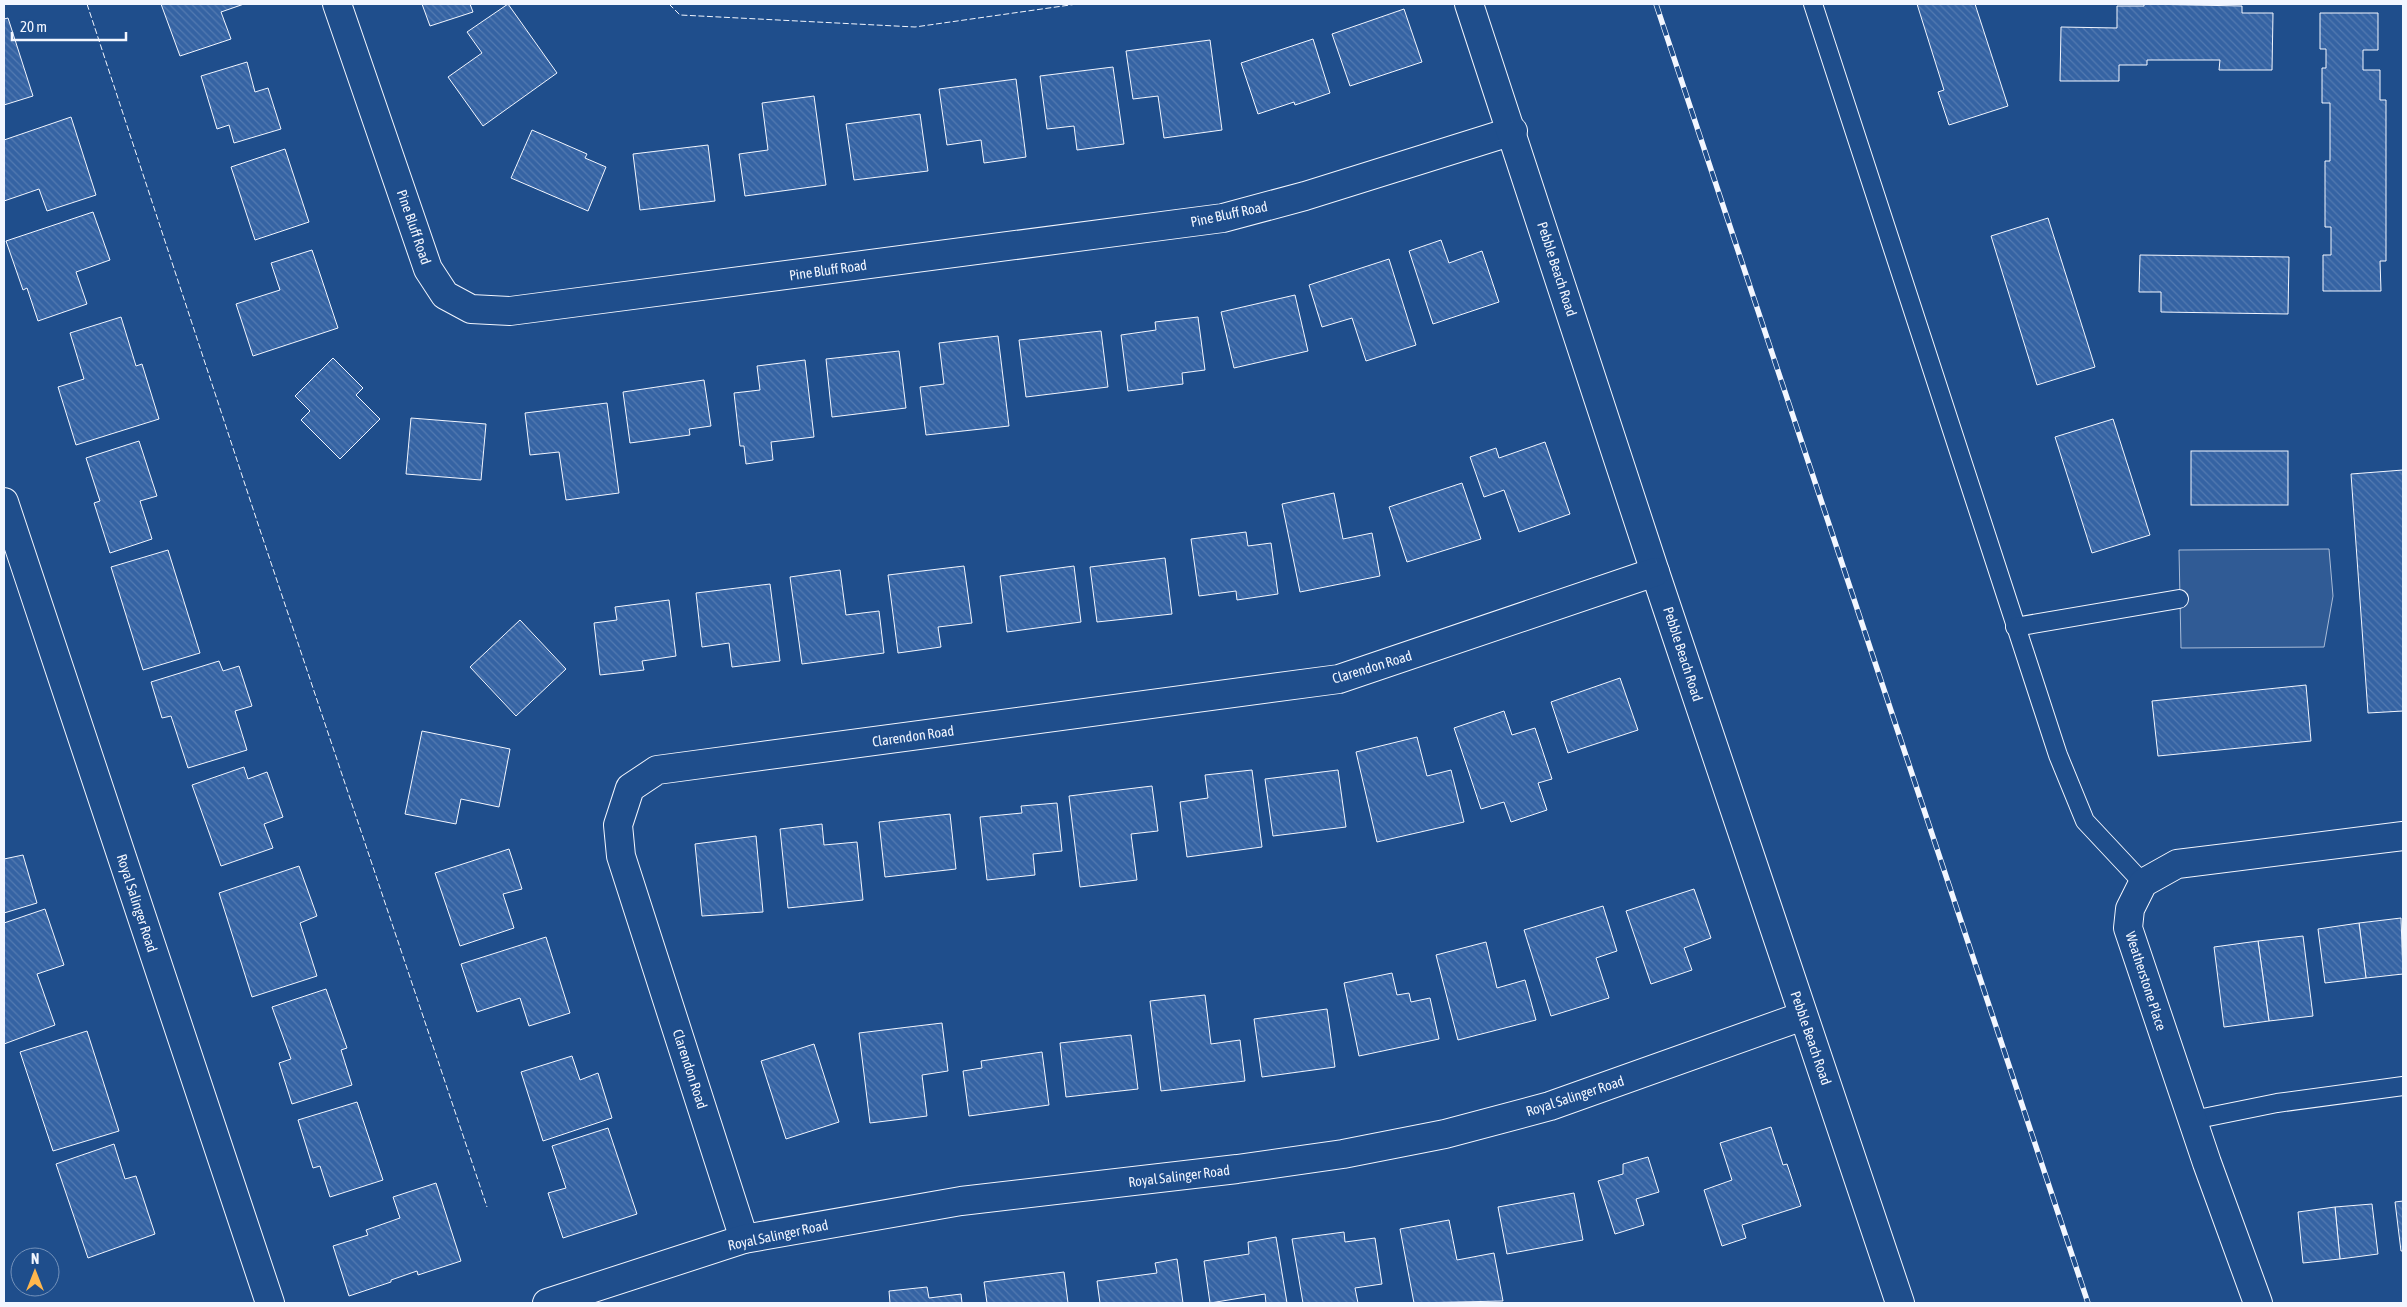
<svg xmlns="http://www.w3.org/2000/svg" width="2407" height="1307" font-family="'Asap Condensed',sans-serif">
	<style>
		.parking { fill: #305b95; stroke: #a8bbd7 }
		.building { fill: url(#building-back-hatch); stroke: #f2f6ff }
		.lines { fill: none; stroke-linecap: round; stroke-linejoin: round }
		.lane-casing { stroke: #f2f6ff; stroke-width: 20 }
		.street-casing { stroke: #f2f6ff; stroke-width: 30 }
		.lane { stroke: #1f4e8c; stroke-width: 18 }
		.street { stroke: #1f4e8c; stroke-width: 28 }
		.rail-casing { stroke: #f2f6ff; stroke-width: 5.5 }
		.rail { stroke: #1f4e8c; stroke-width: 4; stroke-dasharray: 11; stroke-linecap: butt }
		.fence { stroke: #f2f6ff; stroke-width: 1; stroke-dasharray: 6 2.5; stroke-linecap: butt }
		.labels { text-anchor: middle; stroke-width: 4; stroke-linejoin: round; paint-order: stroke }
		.street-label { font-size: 14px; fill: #f2f6ff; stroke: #1f4e8c }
	</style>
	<defs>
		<pattern id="building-back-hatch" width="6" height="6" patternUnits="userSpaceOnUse" patternTransform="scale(1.25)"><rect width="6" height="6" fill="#3563a3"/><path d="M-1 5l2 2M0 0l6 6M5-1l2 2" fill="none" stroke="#537ab1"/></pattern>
	</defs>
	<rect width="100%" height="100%" fill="#1f4e8c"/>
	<!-- parking -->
	<path class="parking" d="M 2329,549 L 2333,596 L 2324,647 L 2181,648 L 2179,550 Z"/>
	<!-- building -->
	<g class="building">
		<path d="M 161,4 L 244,4 L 221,12 L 231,39 L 180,56 Z"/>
		<path d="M 422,4 L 470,4 L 473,12 L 430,26 Z"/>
		<path d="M 508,4 L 557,73 L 483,126 L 448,77 L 482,53 L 467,32 Z"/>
		<path d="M 1917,4 L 1975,4 L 2008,106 L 1949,125 L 1938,92 L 1944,90 Z"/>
		<path d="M 2144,4 L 2242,6 L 2242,13 L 2273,13 L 2272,70 L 2219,70 L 2220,60 L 2147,60 L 2147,65 L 2119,65 L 2119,81 L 2060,81 L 2061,27 L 2117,28 L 2117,6 L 2144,6 Z"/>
		<path d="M 1404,9 L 1422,62 L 1350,86 L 1332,34 Z"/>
		<path d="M 2320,13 L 2378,13 L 2378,50 L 2363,50 L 2363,70 L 2380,70 L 2380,100 L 2386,100 L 2386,261 L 2380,261 L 2381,291 L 2323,291 L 2323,255 L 2331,255 L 2331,227 L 2325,227 L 2325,161 L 2330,161 L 2330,103 L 2322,103 L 2322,68 L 2326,68 L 2326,49 L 2320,49 Z"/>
		<path d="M 8,18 L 33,96 L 4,105 L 4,19 Z"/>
		<path d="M 1313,39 L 1330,93 L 1295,105 L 1294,102 L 1258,114 L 1241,63 Z"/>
		<path d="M 1210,40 L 1222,130 L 1164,138 L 1158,96 L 1133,99 L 1126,51 Z"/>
		<path d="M 247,62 L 255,92 L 268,88 L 281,129 L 234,143 L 229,125 L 217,129 L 201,76 Z"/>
		<path d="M 1113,67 L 1124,144 L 1077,150 L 1074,126 L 1047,129 L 1040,76 Z"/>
		<path d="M 1016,79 L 1026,157 L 984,163 L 981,140 L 947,145 L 939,89 Z"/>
		<path d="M 814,96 L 826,185 L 745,196 L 739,154 L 768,150 L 762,103 Z"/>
		<path d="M 920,114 L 928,171 L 854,180 L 846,124 Z"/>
		<path d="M 71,117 L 96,195 L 47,211 L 39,189 L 4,201 L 4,140 Z"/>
		<path d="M 532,130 L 587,154 L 585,158 L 606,167 L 588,211 L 511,178 Z"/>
		<path d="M 708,145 L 715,201 L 640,210 L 633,154 Z"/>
		<path d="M 285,149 L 309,222 L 255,240 L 231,167 Z"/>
		<path d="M 93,212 L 110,260 L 76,272 L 87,304 L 38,321 L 27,288 L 23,290 L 6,241 Z"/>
		<path d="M 2048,218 L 2095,367 L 2037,385 L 1991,236 Z"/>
		<path d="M 1441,240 L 1449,263 L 1482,251 L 1499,302 L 1433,324 L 1409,251 Z"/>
		<path d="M 312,250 L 338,328 L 253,356 L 236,304 L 280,290 L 271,263 Z"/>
		<path d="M 2140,255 L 2289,257 L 2288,314 L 2161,312 L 2161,292 L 2139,292 Z"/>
		<path d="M 1389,259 L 1416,345 L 1366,361 L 1352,318 L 1322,327 L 1309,285 Z"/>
		<path d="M 1295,295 L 1308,351 L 1234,368 L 1221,312 Z"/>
		<path d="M 121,317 L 136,366 L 142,364 L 159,419 L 76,445 L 58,387 L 84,379 L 70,333 Z"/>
		<path d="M 1198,317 L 1205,370 L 1182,373 L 1183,384 L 1128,391 L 1121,335 L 1156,330 L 1155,322 Z"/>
		<path d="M 1101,331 L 1108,387 L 1026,397 L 1019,340 Z"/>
		<path d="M 998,336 L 1009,426 L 926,435 L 920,387 L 944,384 L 939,343 Z"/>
		<path d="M 899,351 L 906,408 L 832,417 L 826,359 Z"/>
		<path d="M 333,358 L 363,388 L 356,395 L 380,419 L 340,459 L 301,420 L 310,411 L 295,396 Z"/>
		<path d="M 805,360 L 814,437 L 771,442 L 773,460 L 746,464 L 744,446 L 740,446 L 734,393 L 760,390 L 757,366 Z"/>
		<path d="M 704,380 L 711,426 L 689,429 L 690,435 L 630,443 L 623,392 Z"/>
		<path d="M 607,403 L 619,493 L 566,500 L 559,452 L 530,455 L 525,413 Z"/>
		<path d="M 411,418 L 486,424 L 481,480 L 406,474 Z"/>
		<path d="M 2113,419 L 2150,535 L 2092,553 L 2055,437 Z"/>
		<path d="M 139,441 L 157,496 L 140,501 L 152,539 L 110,553 L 94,503 L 100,501 L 86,458 Z"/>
		<path d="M 1545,442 L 1570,514 L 1519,532 L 1504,490 L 1484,497 L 1470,457 L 1496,448 L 1499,458 Z"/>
		<rect x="2191" y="451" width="97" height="54"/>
		<path d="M 2403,470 L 2403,711 L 2368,713 L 2351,474 Z"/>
		<path d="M 1462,483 L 1481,539 L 1407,562 L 1389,507 Z"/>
		<path d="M 1334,493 L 1343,539 L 1372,533 L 1380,576 L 1300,592 L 1282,504 Z"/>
		<path d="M 1246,532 L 1248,546 L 1271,543 L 1278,594 L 1237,600 L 1236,591 L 1199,596 L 1191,539 Z"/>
		<path d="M 168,550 L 200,653 L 143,670 L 111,567 Z"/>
		<path d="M 1165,558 L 1172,614 L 1097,622 L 1090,567 Z"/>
		<path d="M 964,566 L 972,623 L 938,627 L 941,647 L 898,653 L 888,575 Z"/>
		<path d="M 1074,566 L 1081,622 L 1007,632 L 1000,576 Z"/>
		<path d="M 840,570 L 846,615 L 879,611 L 884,653 L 802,664 L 790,577 Z"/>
		<path d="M 770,584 L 780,661 L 732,667 L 729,643 L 702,647 L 696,593 Z"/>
		<path d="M 669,600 L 676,656 L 642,661 L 644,670 L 600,675 L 594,623 L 617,620 L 615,607 Z"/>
		<path d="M 520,620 L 566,669 L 516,716 L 470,667 Z"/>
		<path d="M 219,661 L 223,671 L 239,666 L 252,706 L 235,711 L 247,750 L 188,768 L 171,716 L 162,718 L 151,682 Z"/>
		<path d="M 1620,678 L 1638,730 L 1568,753 L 1551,702 Z"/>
		<path d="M 2306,685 L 2311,741 L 2158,756 L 2152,701 Z"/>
		<path d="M 1504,711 L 1512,735 L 1535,728 L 1552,779 L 1538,783 L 1547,810 L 1511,822 L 1504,802 L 1481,809 L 1454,728 Z"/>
		<path d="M 422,731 L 510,749 L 499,807 L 461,799 L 456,824 L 405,814 Z"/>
		<path d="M 1417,737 L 1427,776 L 1451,770 L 1464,822 L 1377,842 L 1356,752 Z"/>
		<path d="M 244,767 L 248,779 L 267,772 L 283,817 L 264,824 L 273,848 L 221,866 L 192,785 Z"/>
		<path d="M 1252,770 L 1262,847 L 1187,857 L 1180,802 L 1208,798 L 1205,775 Z"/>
		<path d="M 1338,770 L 1346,827 L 1273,836 L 1265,779 Z"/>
		<path d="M 1152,786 L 1158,831 L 1131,834 L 1137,880 L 1080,887 L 1069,796 Z"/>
		<path d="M 1057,803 L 1062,851 L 1033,854 L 1035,875 L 987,880 L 980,817 L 1022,813 L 1021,806 Z"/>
		<path d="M 950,814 L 956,869 L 885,877 L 879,822 Z"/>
		<path d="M 822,824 L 824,845 L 857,842 L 863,900 L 788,908 L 780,829 Z"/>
		<path d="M 756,836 L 763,912 L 702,916 L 695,844 Z"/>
		<path d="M 509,849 L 522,889 L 503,894 L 514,928 L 460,946 L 435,873 Z"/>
		<path d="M 23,855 L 37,903 L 4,913 L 4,859 Z"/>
		<path d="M 299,866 L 317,916 L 300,923 L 317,976 L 252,997 L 219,893 Z"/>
		<path d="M 1694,889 L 1711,938 L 1684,948 L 1692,970 L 1651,984 L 1626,911 Z"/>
		<path d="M 1603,906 L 1617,951 L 1596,958 L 1609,998 L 1551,1016 L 1524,930 Z"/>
		<path d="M 45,909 L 64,965 L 37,974 L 55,1025 L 4,1044 L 4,923 Z"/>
		<path d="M 2401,918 L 2403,974 L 2366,978 L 2359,923 Z"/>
		<path d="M 2359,923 L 2366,978 L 2325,983 L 2318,929 Z"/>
		<path d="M 2303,936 L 2313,1016 L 2269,1021 L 2258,941 Z"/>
		<path d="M 546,937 L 570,1013 L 529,1026 L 520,998 L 477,1012 L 461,964 Z"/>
		<path d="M 2258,941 L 2269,1021 L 2224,1027 L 2214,947 Z"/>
		<path d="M 1486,942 L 1497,988 L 1525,980 L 1536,1020 L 1458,1040 L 1436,955 Z"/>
		<path d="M 1392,973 L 1397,995 L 1409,993 L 1411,1002 L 1430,998 L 1439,1039 L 1359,1056 L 1344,983 Z"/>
		<path d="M 326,989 L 347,1048 L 341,1050 L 352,1085 L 292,1104 L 279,1063 L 291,1059 L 272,1007 Z"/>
		<path d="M 1205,995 L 1211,1044 L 1240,1040 L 1245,1081 L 1161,1091 L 1150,1001 Z"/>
		<path d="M 1327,1009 L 1335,1067 L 1262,1077 L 1254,1019 Z"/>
		<path d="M 942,1023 L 948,1071 L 922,1075 L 927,1116 L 870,1123 L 859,1033 Z"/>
		<path d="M 87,1031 L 119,1131 L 53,1151 L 20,1052 Z"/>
		<path d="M 1131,1035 L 1138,1089 L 1066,1097 L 1060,1043 Z"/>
		<path d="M 814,1044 L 839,1122 L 786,1139 L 761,1061 Z"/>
		<path d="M 1042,1052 L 1049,1105 L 969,1116 L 963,1071 L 982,1068 L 981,1061 Z"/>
		<path d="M 572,1056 L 580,1080 L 598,1073 L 612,1118 L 543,1141 L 521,1072 Z"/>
		<path d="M 357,1102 L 383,1180 L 330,1197 L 320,1166 L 313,1168 L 298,1120 Z"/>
		<path d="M 1771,1127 L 1783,1165 L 1787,1164 L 1801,1206 L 1742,1225 L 1746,1238 L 1722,1246 L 1704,1190 L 1732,1180 L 1720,1143 Z"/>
		<path d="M 608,1128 L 637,1214 L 563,1238 L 548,1193 L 566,1188 L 552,1146 Z"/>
		<path d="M 114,1144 L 125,1179 L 136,1176 L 155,1234 L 88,1258 L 56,1164 Z"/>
		<path d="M 1648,1157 L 1659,1192 L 1636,1199 L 1644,1225 L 1615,1234 L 1598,1181 L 1623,1174 L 1623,1164 Z"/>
		<path d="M 436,1183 L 461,1261 L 418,1275 L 417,1271 L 391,1280 L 391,1282 L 349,1296 L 333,1246 L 368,1235 L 366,1230 L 400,1218 L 393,1197 Z"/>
		<path d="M 1574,1193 L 1583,1240 L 1507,1254 L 1498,1207 Z"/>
		<path d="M 2403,1201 L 2403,1251 L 2401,1251 L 2395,1202 Z"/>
		<path d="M 2372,1204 L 2378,1254 L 2340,1259 L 2335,1207 Z"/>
		<path d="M 2335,1207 L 2340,1259 L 2303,1263 L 2298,1212 Z"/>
		<path d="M 1449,1220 L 1457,1260 L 1494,1253 L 1503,1301 L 1414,1303 L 1400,1229 Z"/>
		<path d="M 1344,1232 L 1345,1242 L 1375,1238 L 1382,1284 L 1355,1288 L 1358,1303 L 1303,1303 L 1292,1239 Z"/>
		<path d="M 1276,1237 L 1287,1303 L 1266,1303 L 1265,1294 L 1210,1303 L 1204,1261 L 1249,1254 L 1248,1242 Z"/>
		<path d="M 1177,1259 L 1183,1303 L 1100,1303 L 1097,1281 L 1157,1273 L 1155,1263 Z"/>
		<path d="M 1064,1272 L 1068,1303 L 987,1303 L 984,1282 Z"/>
		<path d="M 927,1287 L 929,1298 L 961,1294 L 962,1303 L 890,1303 L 889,1291 Z"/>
	</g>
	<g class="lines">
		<defs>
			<g id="lane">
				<path d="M 1813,4 L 2058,755 L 2085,821 L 2143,883"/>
				<path d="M 2015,627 L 2179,599"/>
				<path d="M 2193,1120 L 2277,1103 L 2403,1086"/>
			</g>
			<g id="street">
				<path d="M 337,4 L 428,269 L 445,295 L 471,309 L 510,311 L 1223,218 L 1305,196 L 1513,131"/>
				<path d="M 1469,4 L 1655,572 L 1900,1303"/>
				<path d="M 4,502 L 270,1303"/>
				<path d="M 744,1239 L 621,856 L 618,825 L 630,788 L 657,770 L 1339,679 L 1655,572"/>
				<path d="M 547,1303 L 744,1239 L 961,1201 L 1237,1169 L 1343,1154 L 1445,1134 L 1550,1106 L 1803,1016"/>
				<path d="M 2258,1303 L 2207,1163 L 2128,928 L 2130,909 L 2143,883 L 2177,864 L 2403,836"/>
			</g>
		</defs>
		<!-- lane casing -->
		<use href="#lane" class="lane-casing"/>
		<!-- street casing -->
		<use href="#street" class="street-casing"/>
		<!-- lane -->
		<use href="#lane" class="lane"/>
		<!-- street -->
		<use href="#street" class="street"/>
		<defs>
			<path id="rail" d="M 1656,4 L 2088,1303"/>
		</defs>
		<!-- rail casing -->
		<use href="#rail" class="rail-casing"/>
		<!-- rail -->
		<use href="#rail" class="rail"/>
		<!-- fence -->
		<g class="fence">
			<path d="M 87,4 L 257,521 L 487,1207"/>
			<path d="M 669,4 L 680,15 L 915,27 L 1077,4"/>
		</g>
	</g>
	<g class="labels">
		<!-- street labels -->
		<g class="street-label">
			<text transform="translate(1229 214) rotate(-12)" y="5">Pine Bluff Road</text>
			<text transform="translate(414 227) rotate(71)" y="5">Pine Bluff Road</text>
			<text transform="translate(1557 269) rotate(72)" y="5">Pebble Beach Road</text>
			<text transform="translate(828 270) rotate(-8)" y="5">Pine Bluff Road</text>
			<text transform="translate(1683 654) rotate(72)" y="5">Pebble Beach Road</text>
			<text transform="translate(1372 667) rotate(-17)" y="5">Clarendon Road</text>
			<text transform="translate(913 736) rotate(-8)" y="5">Clarendon Road</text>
			<text transform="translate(137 903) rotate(72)" y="5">Royal Salinger Road</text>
			<text transform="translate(2146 981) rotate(72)" y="5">Weatherstone Place</text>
			<text transform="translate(1811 1038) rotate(71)" y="5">Pebble Beach Road</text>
			<text transform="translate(690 1069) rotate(72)" y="5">Clarendon Road</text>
			<text transform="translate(1575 1096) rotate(-18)" y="5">Royal Salinger Road</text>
			<text transform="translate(1179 1176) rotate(-7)" y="5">Royal Salinger Road</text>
			<text transform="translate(778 1235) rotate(-12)" y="5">Royal Salinger Road</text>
		</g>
	</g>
	<!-- border -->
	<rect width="2407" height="1307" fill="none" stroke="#f2f6ff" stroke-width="10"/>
	<!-- north arrow -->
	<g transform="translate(35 1272)"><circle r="24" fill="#1f4e8c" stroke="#7391ba"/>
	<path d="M0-4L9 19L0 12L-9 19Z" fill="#ffb74d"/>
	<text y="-8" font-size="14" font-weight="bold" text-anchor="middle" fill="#f2f6ff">N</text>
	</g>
	<!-- scale -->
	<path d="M12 32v8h114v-8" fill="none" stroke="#f2f6ff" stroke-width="2.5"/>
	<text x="20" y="32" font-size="15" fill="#f2f6ff" stroke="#1f4e8c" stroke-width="4" paint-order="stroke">20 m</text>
</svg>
